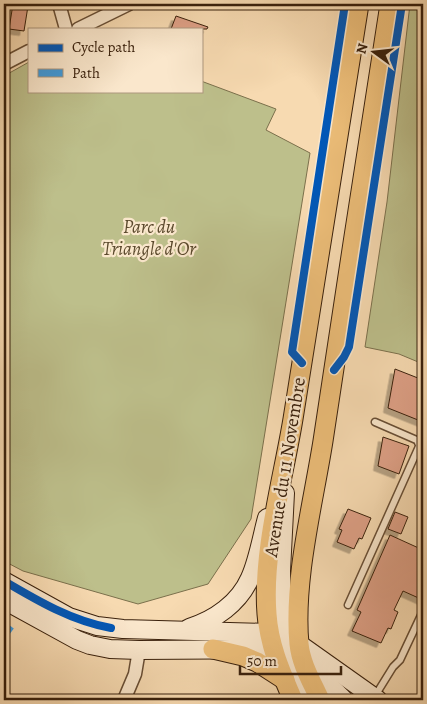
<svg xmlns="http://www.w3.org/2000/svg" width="427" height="704" font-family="Alegreya,serif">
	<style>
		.green { fill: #bdbf8b; stroke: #7b704c }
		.building { fill: #dd9f85; stroke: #39200c; filter: url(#shadow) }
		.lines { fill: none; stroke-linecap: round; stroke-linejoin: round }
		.lane-casing { stroke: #684e35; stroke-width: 9 }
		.street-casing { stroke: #684e35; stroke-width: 15 }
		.secondary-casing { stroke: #39200c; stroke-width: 20 }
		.primary-casing { stroke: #39200c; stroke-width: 21 }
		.lane { stroke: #fae7cc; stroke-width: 6 }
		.street { stroke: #fae7cc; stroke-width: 12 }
		.secondary { stroke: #fae7cc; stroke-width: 18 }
		.primary { stroke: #ecbd78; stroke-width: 19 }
		.quiet { stroke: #3e9bde; stroke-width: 6; stroke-dasharray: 12 6; stroke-linecap: butt }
		.cycleway-casing { stroke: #fae7cc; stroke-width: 11 }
		.cycleway { stroke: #0057b8; stroke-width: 8 }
		.labels { text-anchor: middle; stroke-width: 4.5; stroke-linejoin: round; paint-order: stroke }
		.park-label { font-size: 19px; font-style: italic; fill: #5a482c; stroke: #fae7cc }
		.street-label { font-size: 19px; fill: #39200c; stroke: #fae7cc }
	</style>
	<defs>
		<filter id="shadow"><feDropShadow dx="-4.5" dy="4.5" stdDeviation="0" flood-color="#0004"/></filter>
	</defs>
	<rect width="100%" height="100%" fill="#f7dab1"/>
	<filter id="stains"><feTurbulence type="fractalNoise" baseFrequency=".004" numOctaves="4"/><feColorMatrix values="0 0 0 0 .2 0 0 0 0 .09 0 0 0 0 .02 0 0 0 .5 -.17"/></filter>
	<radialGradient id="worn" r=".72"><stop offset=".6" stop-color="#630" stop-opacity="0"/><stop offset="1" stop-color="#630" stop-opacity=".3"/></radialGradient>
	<!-- green -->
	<g class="green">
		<path d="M 410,4 L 423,4 L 423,364 L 399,354 L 365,347 L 387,202 Z"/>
		<path d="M 29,62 L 29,91 L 201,91 L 201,81 L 276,109 L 266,130 L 310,153 L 251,519 L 208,584 L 138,604 L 23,571 L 4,561 L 4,76 Z"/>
	</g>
	<!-- building -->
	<g class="building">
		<path d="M 13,4 L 28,6 L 24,31 L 9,29 Z"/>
		<path d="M 176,16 L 208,27 L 207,29 L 171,29 Z"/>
		<path d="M 395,369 L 423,380 L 423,422 L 388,408 Z"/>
		<path d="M 383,437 L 409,446 L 399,474 L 378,466 Z"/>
		<path d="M 348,509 L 371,518 L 362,539 L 359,538 L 354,549 L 337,542 L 342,530 L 339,529 Z"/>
		<path d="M 395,512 L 408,517 L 401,534 L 388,529 Z"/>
		<path d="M 390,535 L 423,550 L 423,600 L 403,591 L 394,610 L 398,612 L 391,629 L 388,628 L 381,643 L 352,631 L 361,612 L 357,610 Z"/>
	</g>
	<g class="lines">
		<defs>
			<g id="lane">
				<path d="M 348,605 L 421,442 L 375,422"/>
				<path d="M 375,696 L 393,667 L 400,660 L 423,611"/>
			</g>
			<g id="street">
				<path d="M 59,4 L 66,29"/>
				<path d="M 78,29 L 129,4"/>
				<path d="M 4,64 L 29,51"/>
				<path d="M 421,442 L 423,443"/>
				<path d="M 124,700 L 135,674 L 139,650"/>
			</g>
			<g id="secondary">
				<path d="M 285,493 L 281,571 L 282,611 L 288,640 L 302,659 L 344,700"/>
				<path d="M 4,581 L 69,617 L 97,626 L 123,629 L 269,633 L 299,644 L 378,700"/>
				<path d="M 4,600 L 77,640 L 90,645 L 110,649 L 139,650 L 273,649 L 302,659"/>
				<path d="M 189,628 C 215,620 239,603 250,578 C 258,561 262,536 267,518"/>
				<path d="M 280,648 L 308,700"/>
			</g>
			<g id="primary">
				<path d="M 213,649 L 243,656 L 257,662 L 285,680"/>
				<path d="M 293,700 C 281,672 269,645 267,614 C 262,552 283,480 293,419 C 315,281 337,142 359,4"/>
				<path d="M 320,700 C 312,682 301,664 299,644 C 293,581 313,504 323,441 C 345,295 367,150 390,4"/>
			</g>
		</defs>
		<!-- lane casing -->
		<use href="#lane" class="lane-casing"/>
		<!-- street casing -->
		<use href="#street" class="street-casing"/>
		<!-- secondary casing -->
		<use href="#secondary" class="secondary-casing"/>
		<!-- primary casing -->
		<use href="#primary" class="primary-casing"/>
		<!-- lane -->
		<use href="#lane" class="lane"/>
		<!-- street -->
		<use href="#street" class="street"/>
		<!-- secondary -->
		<use href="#secondary" class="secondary"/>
		<!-- primary -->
		<use href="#primary" class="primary"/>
		<!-- quiet -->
		<path class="quiet" d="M 4,625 L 12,631"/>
		<defs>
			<g id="cycleway">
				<path d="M 302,363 L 292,352 L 345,4"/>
				<path d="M 334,370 L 344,357 L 349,347 L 402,4"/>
				<path d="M 4,581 C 38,601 72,621 111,628"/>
			</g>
		</defs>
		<!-- cycleway casing -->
		<use href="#cycleway" class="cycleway-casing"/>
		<!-- cycleway -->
		<use href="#cycleway" class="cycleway"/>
	</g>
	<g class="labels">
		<!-- park labels -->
		<g class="park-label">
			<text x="149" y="233">Parc du<tspan x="149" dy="22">Triangle d'Or</tspan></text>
		</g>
		<!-- street labels -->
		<g class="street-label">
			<text transform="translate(284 467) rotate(-81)" y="7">Avenue du 11 Novembre</text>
		</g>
	</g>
	<!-- margin -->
	<rect width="427" height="704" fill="none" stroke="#f7dab1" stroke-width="20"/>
	<rect x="5" y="5" width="417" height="694" fill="none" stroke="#39200c" stroke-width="2.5"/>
	<rect x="10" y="10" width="407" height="684" fill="none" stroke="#39200c"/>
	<!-- legend -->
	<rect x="28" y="28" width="175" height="65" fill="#fae7cc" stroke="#ad977f"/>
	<rect x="38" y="44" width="25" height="8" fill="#0057b8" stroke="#ad977f"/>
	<text x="72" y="52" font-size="15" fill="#39200c">Cycle path</text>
	<rect x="38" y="69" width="25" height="8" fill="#3e9bde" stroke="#ad977f"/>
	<text x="72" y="78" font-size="15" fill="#39200c">Path</text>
	<!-- north arrow -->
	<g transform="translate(374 52) rotate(285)" stroke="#fae7cc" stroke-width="4" paint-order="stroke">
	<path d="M0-4L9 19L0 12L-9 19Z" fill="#39200c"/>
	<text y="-8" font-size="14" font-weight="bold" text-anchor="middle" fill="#39200c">N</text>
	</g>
	<!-- scale -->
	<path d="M240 666v8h101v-8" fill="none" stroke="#39200c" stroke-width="2.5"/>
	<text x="247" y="666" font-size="15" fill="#39200c" stroke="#fae7cc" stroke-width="4" paint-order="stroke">50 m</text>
	<rect width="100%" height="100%" filter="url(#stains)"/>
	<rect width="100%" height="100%" fill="url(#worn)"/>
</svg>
